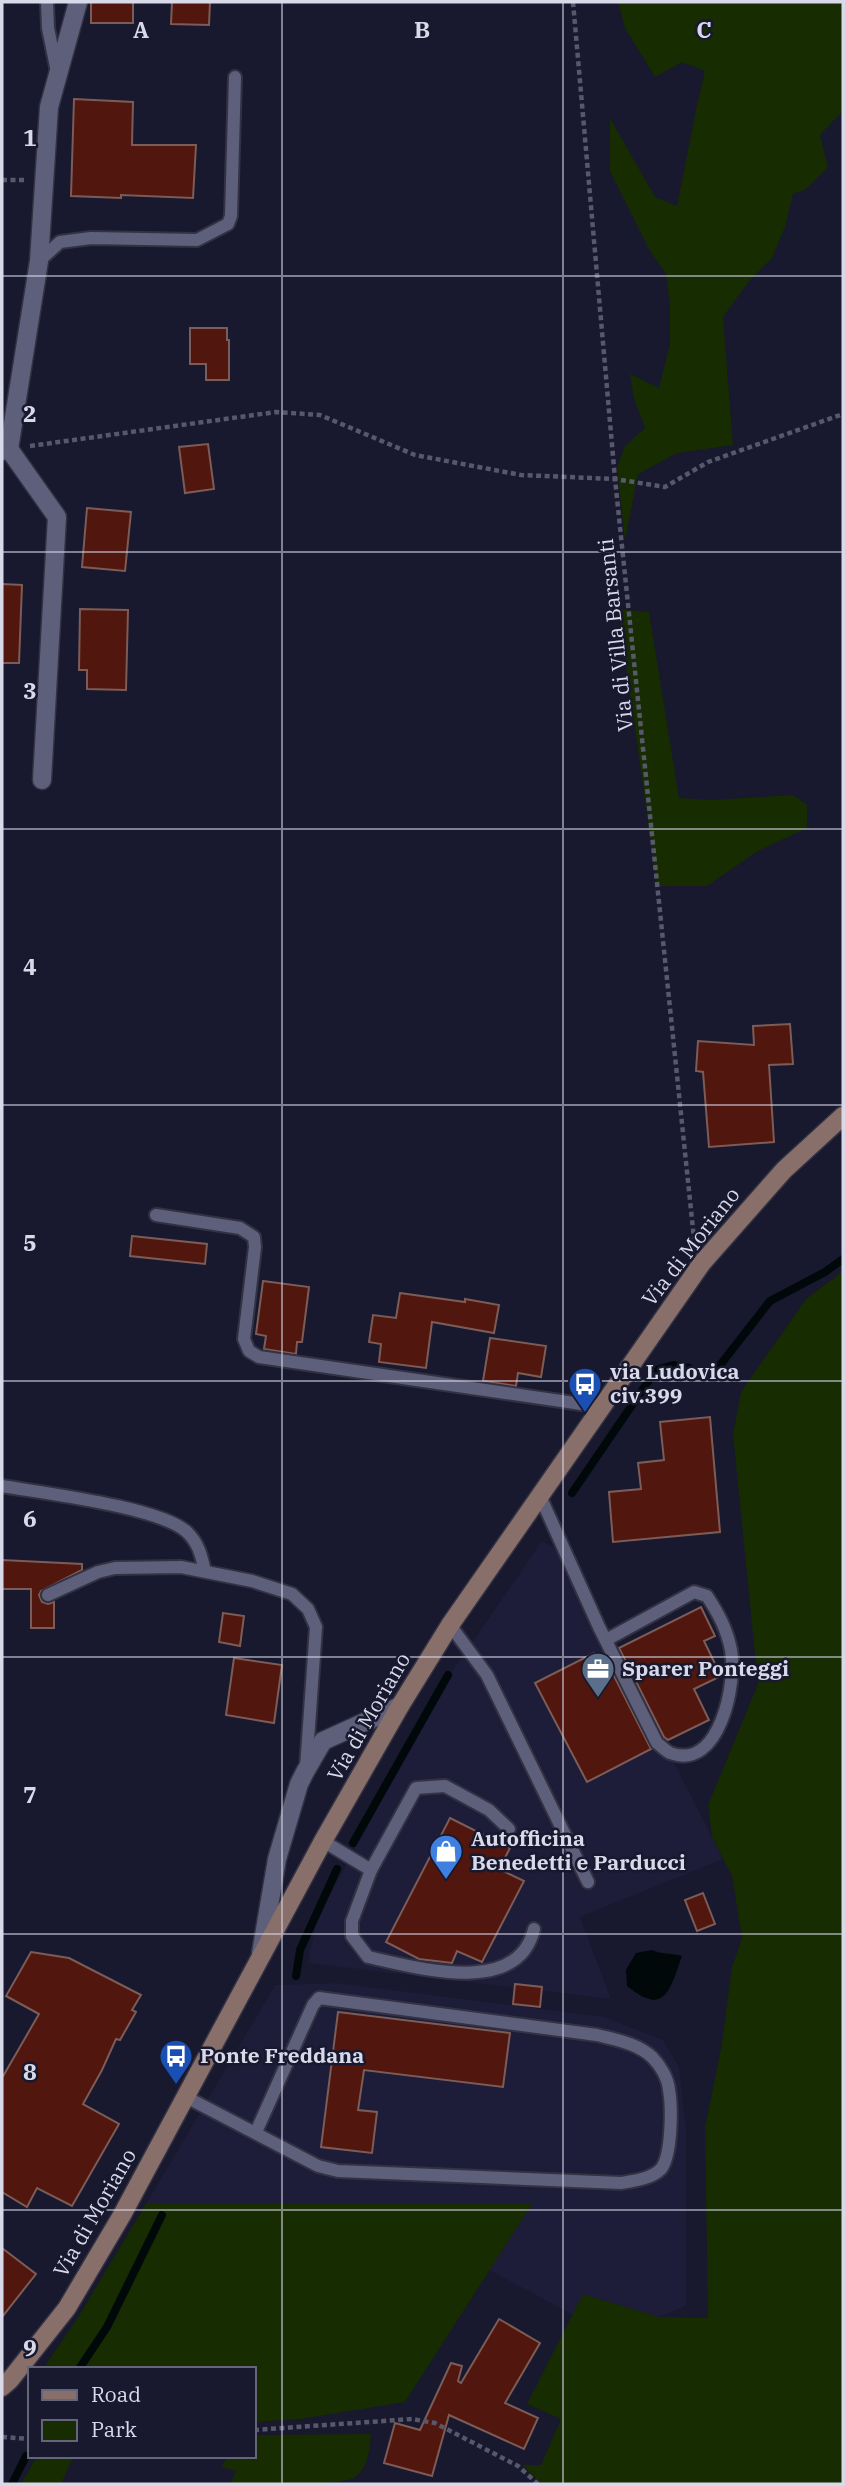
<svg xmlns="http://www.w3.org/2000/svg" width="845" height="2486" font-family="'IBM Plex Serif',serif">
	<style>
		.built { fill: #1d1c39 }
		.green { fill: #172c00 }
		.water { fill: #01080a }
		.lines { fill: none; stroke-linecap: round; stroke-linejoin: round }
		.stream { stroke: #01080a; stroke-width: 8 }
		.building { fill: #51160e; stroke: #7c5c56; stroke-width: 2 }
		.lane-casing { stroke: #333244; stroke-width: 16 }
		.street-casing { stroke: #333244; stroke-width: 21 }
		.secondary-casing { stroke: #333244; stroke-width: 21 }
		.path { stroke: #58586c; stroke-width: 4.5; stroke-dasharray: 5 3.5; stroke-linecap: butt }
		.lane { stroke: #5e5f7a; stroke-width: 12 }
		.street { stroke: #5e5f7a; stroke-width: 18 }
		.secondary { stroke: #896f69; stroke-width: 18 }
		.grid { fill: none; stroke: #d8d9e9; stroke-width: 2; stroke-opacity: 0.55 }
		.labels { text-anchor: middle; stroke-width: 5; stroke-linejoin: round; paint-order: stroke }
		.street-label { font-size: 21px; fill: #d8d9e9; stroke: #18182e }
		.poi-label { font-size: 21px; font-weight: bold; fill: #d8d9e9; stroke: #18182e; text-anchor: start }
		.grid-label { font-size: 23px; text-anchor: middle; font-weight: bold; fill: #d8d9e9; stroke: #18182e; stroke-width: 5; stroke-linejoin: round; paint-order: stroke }
	</style>
	<rect width="100%" height="100%" fill="#18182e"/>
	<!-- built -->
	<g class="built">
		<path d="M 542,1541 L 569,1556 L 723,1859 L 580,1917 L 611,1999 L 308,1963 L 316,1920 L 453,1670 Z"/>
		<path d="M 338,1983 L 604,2017 L 663,2040 L 679,2067 L 686,2129 L 686,2306 L 659,2317 L 583,2294 L 573,2315 L 489,2270 L 531,2204 L 146,2204 L 275,1985 Z"/>
	</g>
	<!-- green -->
	<g class="green">
		<path d="M 618,2 L 843,2 L 843,143 L 841,113 L 820,135 L 828,167 L 806,189 L 793,194 L 785,227 L 772,258 L 749,281 L 723,317 L 733,445 L 677,453 L 638,474 L 625,541 L 617,467 L 625,446 L 645,428 L 634,399 L 630,374 L 659,388 L 670,344 L 670,305 L 666,274 L 649,249 L 610,171 L 610,118 L 655,197 L 677,206 L 697,105 L 705,71 L 682,62 L 655,77 L 625,28 Z"/>
		<path d="M 618,609 L 649,612 L 679,798 L 712,800 L 793,795 L 807,805 L 807,828 L 758,851 L 707,886 L 657,886 Z"/>
		<path d="M 843,1271 L 843,2484 L 542,2484 L 522,2465 L 541,2465 L 561,2419 L 527,2404 L 583,2294 L 659,2317 L 708,2318 L 705,2127 L 721,2049 L 732,1967 L 742,1938 L 732,1876 L 712,1837 L 708,1805 L 758,1684 L 733,1434 L 741,1392 L 806,1299 Z"/>
		<path d="M 146,2204 L 532,2204 L 405,2402 L 300,2419 L 254,2422 L 254,2369 L 43,2369 L 80,2314 Z"/>
		<path d="M 371,2434 C 369,2451 369,2468 354,2478 C 336,2486 256,2484 230,2484 L 236,2471 L 222,2467 L 227,2456 L 254,2456 L 254,2435 Z"/>
		<path d="M 37,2456 L 73,2458 L 61,2484 L 21,2484 Z"/>
	</g>
	<!-- water -->
	<path class="water" d="M 652,1950 C 664,1955 671,1953 682,1956 C 670,1990 665,2017 627,1986 L 626,1970 L 636,1953 Z"/>
	<g class="lines">
		<!-- stream -->
		<g class="stream">
			<path d="M 717,1369 L 770,1301 L 825,1272 L 843,1259"/>
			<path d="M 572,1493 L 656,1370 L 673,1365 L 689,1368"/>
			<path d="M 353,1843 L 448,1675"/>
			<path d="M 296,1976 L 300,1950 L 337,1869"/>
			<path d="M 79,2369 L 107,2327 L 162,2215"/>
			<path d="M 12,2484 L 26,2456"/>
		</g>
	</g>
	<!-- building -->
	<g class="building">
		<rect x="91" y="2" width="42" height="21"/>
		<path d="M 172,2 L 210,2 L 209,25 L 171,24 Z"/>
		<path d="M 74,99 L 133,102 L 132,145 L 196,145 L 193,198 L 121,195 L 121,198 L 71,196 Z"/>
		<path d="M 190,328 L 227,328 L 227,340 L 229,340 L 229,380 L 206,380 L 206,364 L 190,364 Z"/>
		<path d="M 208,444 L 214,489 L 185,493 L 179,447 Z"/>
		<path d="M 87,508 L 131,512 L 125,571 L 82,567 Z"/>
		<path d="M 2,584 L 22,585 L 19,663 L 2,663 Z"/>
		<path d="M 80,609 L 128,610 L 126,690 L 87,689 L 87,670 L 79,670 Z"/>
		<path d="M 790,1024 L 793,1064 L 769,1065 L 774,1142 L 709,1147 L 703,1072 L 696,1071 L 698,1041 L 754,1045 L 753,1026 Z"/>
		<path d="M 132,1236 L 207,1244 L 205,1264 L 130,1256 Z"/>
		<path d="M 263,1281 L 309,1287 L 302,1342 L 297,1342 L 296,1354 L 264,1349 L 266,1336 L 256,1334 Z"/>
		<path d="M 400,1293 L 465,1302 L 465,1299 L 499,1305 L 494,1333 L 432,1322 L 426,1368 L 379,1362 L 381,1344 L 369,1342 L 373,1315 L 396,1318 Z"/>
		<path d="M 490,1338 L 546,1346 L 541,1377 L 518,1373 L 516,1386 L 483,1381 Z"/>
		<path d="M 710,1417 L 720,1532 L 613,1542 L 609,1492 L 641,1489 L 638,1463 L 664,1460 L 660,1422 Z"/>
		<path d="M 2,1560 L 82,1564 L 82,1570 L 41,1591 L 39,1595 L 42,1602 L 48,1604 L 54,1602 L 54,1628 L 31,1628 L 31,1589 L 2,1589 Z"/>
		<path d="M 701,1607 L 715,1636 L 704,1641 L 721,1676 L 694,1689 L 709,1720 L 668,1740 L 664,1737 L 619,1648 Z"/>
		<path d="M 223,1613 L 244,1616 L 240,1646 L 219,1642 Z"/>
		<path d="M 594,1653 L 597,1659 L 604,1656 L 651,1749 L 587,1782 L 535,1683 Z"/>
		<path d="M 234,1658 L 282,1665 L 274,1723 L 226,1715 Z"/>
		<path d="M 450,1818 L 510,1848 L 499,1869 L 524,1881 L 482,1962 L 457,1951 L 452,1963 L 419,1959 L 386,1942 Z"/>
		<path d="M 703,1893 L 715,1924 L 697,1931 L 685,1900 Z"/>
		<path d="M 31,1952 L 69,1958 L 141,1995 L 132,2010 L 136,2012 L 120,2040 L 116,2039 L 102,2070 L 83,2104 L 119,2124 L 72,2206 L 37,2188 L 27,2207 L 2,2192 L 2,2078 L 39,2014 L 6,1996 Z"/>
		<path d="M 515,1984 L 542,1987 L 540,2007 L 513,2004 Z"/>
		<path d="M 338,2012 L 510,2033 L 503,2087 L 364,2070 L 358,2110 L 377,2112 L 372,2153 L 321,2147 Z"/>
		<path d="M 2,2248 L 36,2274 L 2,2317 Z"/>
		<path d="M 499,2319 L 540,2343 L 505,2403 L 538,2418 L 524,2449 L 449,2415 L 432,2476 L 384,2463 L 395,2423 L 420,2430 L 451,2363 L 462,2366 L 458,2381 L 461,2383 Z"/>
	</g>
	<g class="lines">
		<defs>
			<g id="lane">
				<path d="M 47,2 L 48,28 L 57,72"/>
				<path d="M 39,261 L 60,242 L 91,238 L 197,240 L 228,224 L 231,216 L 235,77"/>
				<path d="M 156,1215 L 240,1228 L 254,1237 L 255,1247 L 244,1339 L 249,1351 L 259,1357 L 602,1407"/>
				<path d="M 2,1486 C 42,1493 160,1507 187,1532 C 199,1544 201,1555 205,1571"/>
				<path d="M 540,1496 L 599,1627 L 657,1743 C 661,1746 666,1751 670,1753 C 720,1772 737,1682 731,1650 C 727,1629 718,1613 707,1596 L 694,1592 L 606,1640"/>
				<path d="M 48,1595 L 98,1572 L 115,1568 L 181,1567 L 252,1581 L 292,1594 L 308,1609 L 316,1627 L 306,1768"/>
				<path d="M 450,1625 L 487,1675 L 588,1882"/>
				<path d="M 323,1841 L 371,1870 L 416,1788 L 445,1786 L 489,1810 L 509,1829"/>
				<path d="M 371,1870 L 352,1921 L 352,1936 L 368,1957 C 415,1967 518,1998 534,1929"/>
				<path d="M 186,2097 L 318,2166 L 338,2171 L 621,2183 C 634,2181 651,2179 661,2169 C 672,2155 672,2107 669,2090 C 668,2078 660,2065 652,2057 C 637,2043 616,2040 597,2035 L 319,1998 L 313,2005 L 256,2132"/>
			</g>
			<g id="street">
				<path d="M 9,449 L 39,261 L 49,107 L 78,2"/>
				<path d="M 2,451 L 9,449 L 57,517 L 42,780"/>
				<path d="M 261,1953 L 277,1859 L 299,1784 L 305,1772 L 323,1741 L 400,1706"/>
			</g>
			<path id="secondary" d="M 2,2387 L 10,2380 L 67,2308 L 122,2215 L 323,1841 L 400,1706 L 450,1625 L 702,1263 L 784,1170 L 843,1116"/>
		</defs>
		<!-- lane casing -->
		<use href="#lane" class="lane-casing"/>
		<!-- street casing -->
		<use href="#street" class="street-casing"/>
		<!-- secondary casing -->
		<use href="#secondary" class="secondary-casing"/>
		<!-- path -->
		<g class="path">
			<path d="M 573,2 L 615,479 L 694,1239"/>
			<path d="M 2,180 L 26,180"/>
			<path d="M 30,446 L 276,412 L 320,415 L 415,455 L 521,475 L 615,479 L 665,487 L 708,462 L 843,414"/>
			<path d="M 254,2430 L 412,2419 L 435,2423 L 518,2466 L 538,2484"/>
			<path d="M 2,2437 L 30,2439"/>
		</g>
		<!-- lane -->
		<use href="#lane" class="lane"/>
		<!-- street -->
		<use href="#street" class="street"/>
		<!-- secondary -->
		<use href="#secondary" class="secondary"/>
	</g>
	<!-- grid -->
	<path class="grid" d="M 282,2 L 282,2484M 563,2 L 563,2484M 2,276 L 843,276M 2,552 L 843,552M 2,829 L 843,829M 2,1105 L 843,1105M 2,1381 L 843,1381M 2,1657 L 843,1657M 2,1934 L 843,1934M 2,2210 L 843,2210"/>
	<!-- icons -->
	<defs>
		<symbol id="bus-pin" viewBox="-11 -11 22 30"><path d="M0 17L-7.5 6A9.5 9.5 0 1 1 7.5 6Z" fill="#1a4fb4" stroke="#18182e"/><path d="M-5-6H5V4H4V6H2V4H-2V6H-4V4H-5ZM-3.5-4V0h7V-4ZM-3.5 1.2v1.5H-2V1.2ZM2 1.2v1.5H3.5V1.2Z" fill="#fff"/></symbol>
		<symbol id="office-pin" viewBox="-11 -11 22 30"><path d="M0 17L-7.5 6A9.5 9.5 0 1 1 7.5 6Z" fill="#5c6f8a" stroke="#18182e"/><path d="M-6-3h4V-5.5h4V-3h4V5H-6ZM-1-4.5V-3h2v-1.5ZM-6 0V1H6V0Z" fill="#fff"/></symbol>
		<symbol id="shop-pin" viewBox="-11 -11 22 30"><path d="M0 17L-7.5 6A9.5 9.5 0 1 1 7.5 6Z" fill="#3f7fe0" stroke="#18182e"/><path d="M-5-2.5h2.3a2.7 3.5 0 0 1 5.4 0H5L5.5 6h-11ZM-1.5-2.5h3a1.5 2.3 0 0 0-3 0Z" fill="#fff"/></symbol>
	</defs>
	<g fill-rule="evenodd">
		<use href="#bus-pin" x="566" y="1365" width="38" height="52"/>
		<use href="#office-pin" x="579" y="1650" width="38" height="52"/>
		<use href="#shop-pin" x="427" y="1832" width="38" height="52"/>
		<use href="#bus-pin" x="157" y="2037" width="38" height="52"/>
	</g>
	<g class="labels">
		<!-- street labels -->
		<g class="street-label">
			<text transform="translate(616 635) rotate(-96)" y="7">Via di Villa Barsanti</text>
			<text transform="translate(691 1247) rotate(-52)" y="7">Via di Moriano</text>
			<text transform="translate(369 1717) rotate(-60)" y="7">Via di Moriano</text>
			<text transform="translate(95 2213) rotate(-60)" y="7">Via di Moriano</text>
		</g>
		<!-- poi labels -->
		<g class="poi-label">
			<text x="610" y="1379">via Ludovica<tspan x="610" dy="24">civ.399</tspan></text>
			<text x="622" y="1676">Sparer Ponteggi</text>
			<text x="471" y="1846">Autofficina<tspan x="471" dy="24">Benedetti e Parducci</tspan></text>
			<text x="200" y="2063">Ponte Freddana</text>
		</g>
	</g>
	<g class="grid-label">
		<text x="141" y="38">A</text>
		<text x="422" y="38">B</text>
		<text x="704" y="38">C</text>
		<text x="30" y="146">1</text>
		<text x="30" y="422">2</text>
		<text x="30" y="699">3</text>
		<text x="30" y="975">4</text>
		<text x="30" y="1251">5</text>
		<text x="30" y="1527">6</text>
		<text x="30" y="1803">7</text>
		<text x="30" y="2080">8</text>
		<text x="30" y="2356">9</text>
	</g>
	<!-- border -->
	<rect width="845" height="2486" fill="none" stroke="#d8d9e9" stroke-width="7"/>
	<!-- legend -->
	<rect x="28" y="2367" width="228" height="91" fill="#18182e" stroke="#656579" stroke-width="2"/>
	<rect x="42" y="2390" width="35" height="10" fill="#896f69" stroke="#656579" stroke-width="2"/>
	<text x="91" y="2402" font-size="21" fill="#d8d9e9">Road</text>
	<rect x="42" y="2420" width="35" height="21" fill="#172c00" stroke="#656579" stroke-width="2"/>
	<text x="91" y="2437" font-size="21" fill="#d8d9e9">Park</text>
</svg>
